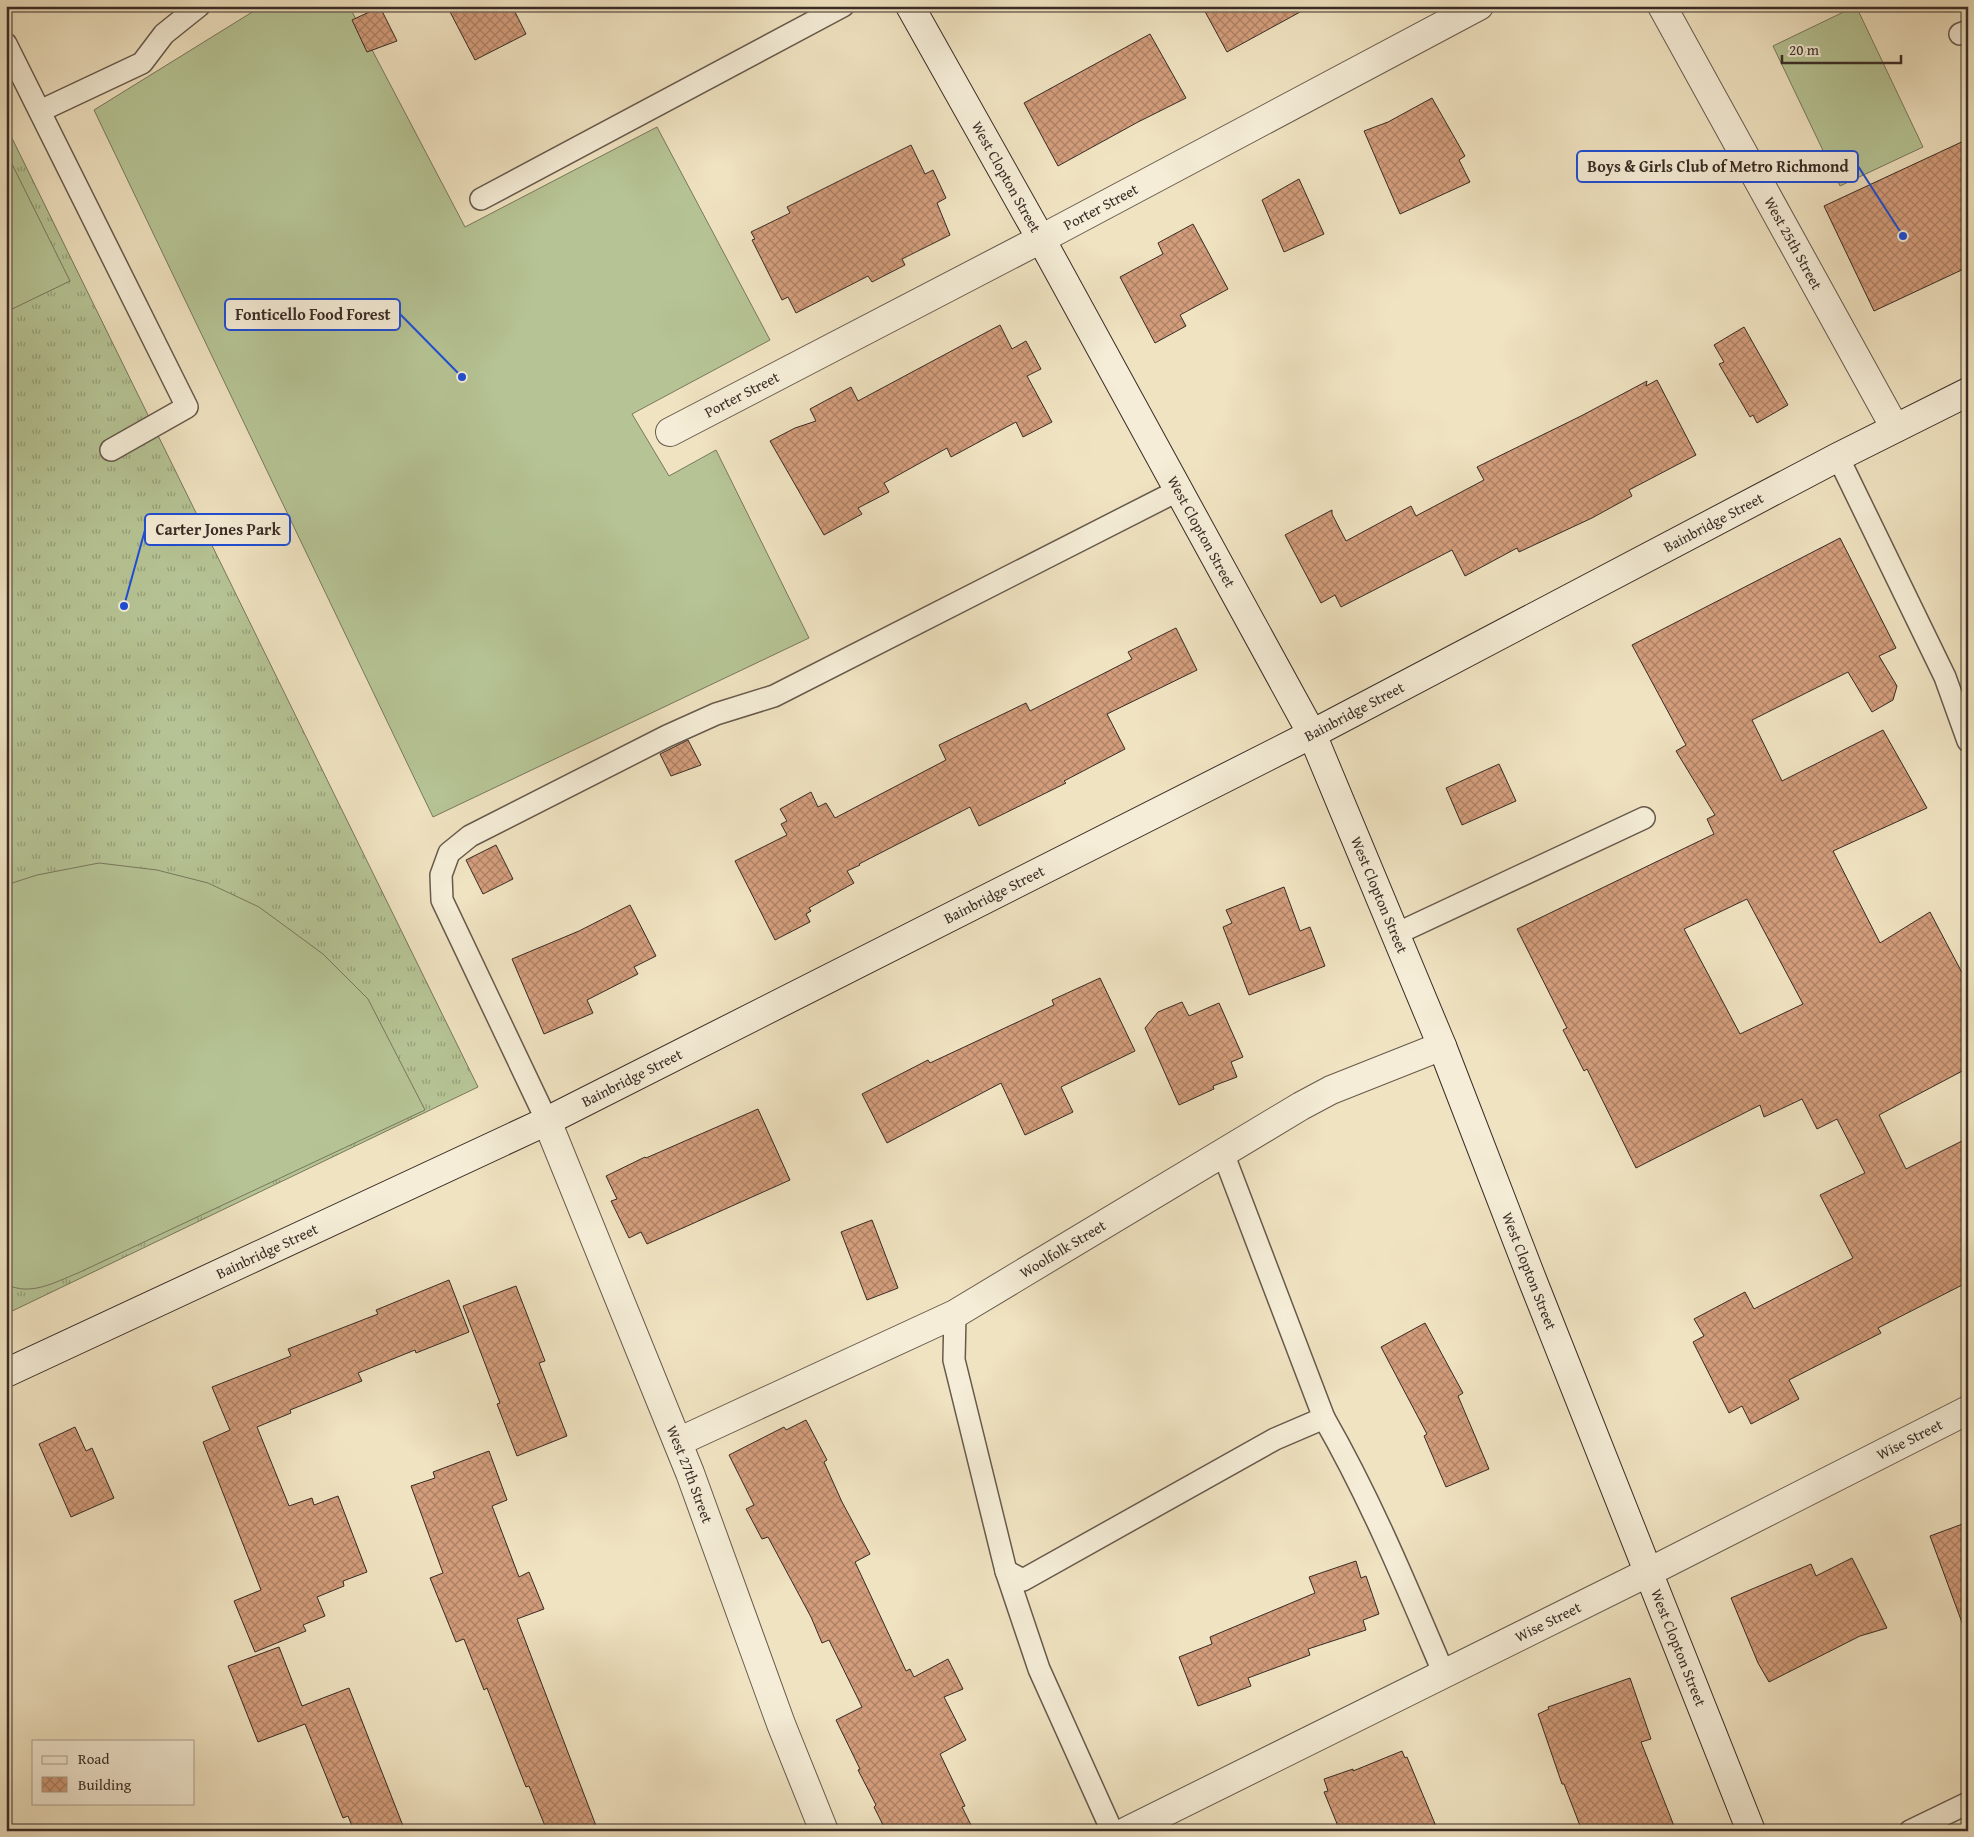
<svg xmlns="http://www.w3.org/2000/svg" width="1974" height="1837" font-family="'Gentium Book Plus',serif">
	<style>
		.grass { fill: url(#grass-tufts); stroke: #78785e }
		.garden { fill: #b6c495; stroke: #78785e }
		.building { fill: url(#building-cross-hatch); stroke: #392c26; fill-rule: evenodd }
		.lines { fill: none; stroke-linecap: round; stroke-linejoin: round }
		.lane-casing { stroke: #675a4d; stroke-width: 24 }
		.street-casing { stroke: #675a4d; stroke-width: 30 }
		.secondary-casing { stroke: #392c26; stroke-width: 30 }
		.lane { stroke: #f5edd7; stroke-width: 21 }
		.street { stroke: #f5edd7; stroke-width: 28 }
		.secondary { stroke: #f5edd7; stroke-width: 28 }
		.labels { text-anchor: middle; stroke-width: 4.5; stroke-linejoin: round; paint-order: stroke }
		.street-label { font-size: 15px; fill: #392c26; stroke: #f5edd7 }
		.leader { fill: none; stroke: #1d4ed8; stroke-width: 2 }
		.callout-dot { fill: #1d4ed8; stroke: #f5edd7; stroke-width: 2 }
		.callout { fill: #f5edd7; stroke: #1d4ed8; stroke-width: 2 }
		.callout-label { font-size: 16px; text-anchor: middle; font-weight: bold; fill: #392c26 }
	</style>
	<defs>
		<pattern id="grass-tufts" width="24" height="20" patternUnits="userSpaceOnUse" patternTransform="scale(1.25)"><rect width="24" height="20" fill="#b6c495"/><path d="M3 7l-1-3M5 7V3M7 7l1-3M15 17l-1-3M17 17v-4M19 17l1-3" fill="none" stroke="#959f79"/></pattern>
		<pattern id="building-cross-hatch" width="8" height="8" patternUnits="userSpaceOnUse" patternTransform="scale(1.25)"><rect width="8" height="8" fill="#d39d7b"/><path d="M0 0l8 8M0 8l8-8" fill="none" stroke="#ac8065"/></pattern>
	</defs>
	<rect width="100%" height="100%" fill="#f0e3c1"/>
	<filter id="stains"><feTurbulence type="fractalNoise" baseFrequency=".004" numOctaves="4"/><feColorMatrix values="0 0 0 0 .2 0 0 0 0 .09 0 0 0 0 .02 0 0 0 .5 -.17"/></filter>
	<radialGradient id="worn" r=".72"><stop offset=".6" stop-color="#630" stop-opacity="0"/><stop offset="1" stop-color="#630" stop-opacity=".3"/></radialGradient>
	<!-- grass -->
	<path class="grass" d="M 6,126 L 478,1087 L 6,1314 Z"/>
	<!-- garden -->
	<g class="garden">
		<path d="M 262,6 L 349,6 L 465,227 L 657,127 L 770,340 L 632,414 L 669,476 L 716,450 L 809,638 L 433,817 L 94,110 Z"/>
		<path d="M 1856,6 L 1923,147 L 1840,186 L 1773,46 Z"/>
		<path d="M 6,152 L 70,281 L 6,312 Z"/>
		<path d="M 99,863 L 157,870 L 208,883 L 259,907 L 323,954 L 368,999 L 425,1110 L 78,1273 C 55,1282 30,1297 6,1284 L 6,885 L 37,875 Z"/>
	</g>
	<!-- building -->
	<g class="building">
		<path d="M 447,6 L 512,6 L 526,34 L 475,60 Z"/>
		<path d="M 1202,6 L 1311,6 L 1227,52 Z"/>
		<path d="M 380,7 L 397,41 L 367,52 L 352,20 Z"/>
		<path d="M 1150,34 L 1186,98 L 1138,122 L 1058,166 L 1024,103 Z"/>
		<path d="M 1432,98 L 1465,156 L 1459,160 L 1470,182 L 1400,214 L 1364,131 L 1388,122 Z"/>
		<path d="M 1968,139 L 1968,267 L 1874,311 L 1824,206 Z"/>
		<path d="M 911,145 L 925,174 L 933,170 L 946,198 L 937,203 L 950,235 L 902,259 L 905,265 L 872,282 L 868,276 L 796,313 L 788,297 L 782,300 L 752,240 L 755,239 L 751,232 L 790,213 L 787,207 Z"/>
		<path d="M 1299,179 L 1324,234 L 1284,252 L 1262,200 Z"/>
		<path d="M 1193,224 L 1228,289 L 1180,315 L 1186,326 L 1155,343 L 1120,277 L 1163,254 L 1158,243 Z"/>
		<path d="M 1000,325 L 1012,349 L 1026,341 L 1041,369 L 1027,376 L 1052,422 L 1023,437 L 1016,422 L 951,457 L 947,448 L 884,483 L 889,492 L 858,508 L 862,514 L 824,535 L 770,441 L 795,428 L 816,421 L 810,409 L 851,387 L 858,401 Z"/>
		<path d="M 1744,327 L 1788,405 L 1757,423 L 1753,415 L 1750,417 L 1719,364 L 1724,362 L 1714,345 Z"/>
		<path d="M 1657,380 L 1696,455 L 1629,490 L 1632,496 L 1592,518 L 1519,552 L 1517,548 L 1465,576 L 1452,550 L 1341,607 L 1335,595 L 1321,603 L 1285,535 L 1332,510 L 1332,514 L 1346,541 L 1411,506 L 1416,516 L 1484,480 L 1477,467 L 1581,416 L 1647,381 L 1646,386 Z"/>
		<path d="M 1840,538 L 1896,648 L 1879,656 L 1897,686 L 1893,700 L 1872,712 L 1848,672 L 1752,720 L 1782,781 L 1883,730 L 1927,808 L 1833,851 L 1880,943 L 1930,912 L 1968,984 L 1968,1068 L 1879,1115 L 1906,1169 L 1968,1138 L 1968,1282 L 1878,1328 L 1881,1333 L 1789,1380 L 1799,1399 L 1751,1424 L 1742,1406 L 1729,1413 L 1693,1342 L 1704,1336 L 1694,1319 L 1745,1292 L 1754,1309 L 1853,1258 L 1820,1195 L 1865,1173 L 1837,1119 L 1817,1129 L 1802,1099 L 1764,1117 L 1760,1105 L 1636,1168 L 1587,1069 L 1584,1071 L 1563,1030 L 1567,1028 L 1517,929 L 1714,834 L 1707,819 L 1715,815 L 1676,751 L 1686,745 L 1632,645 ZM 1747,899 L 1803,1004 L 1740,1034 L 1684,929 Z"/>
		<path d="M 1176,628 L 1197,670 L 1107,714 L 1125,749 L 1064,781 L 1066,783 L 979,826 L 970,807 L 859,864 L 860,865 L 847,871 L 854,883 L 809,908 L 811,911 L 806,914 L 810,922 L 775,940 L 735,861 L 787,835 L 781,824 L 787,821 L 780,809 L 811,792 L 818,807 L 826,803 L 835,818 L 946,760 L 939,745 L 1026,703 L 1030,711 L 1132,659 L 1128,652 Z"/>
		<path d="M 688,740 L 701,765 L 671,776 L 660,754 Z"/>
		<path d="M 1499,764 L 1516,801 L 1462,825 L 1446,788 Z"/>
		<path d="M 496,845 L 513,879 L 483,894 L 466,860 Z"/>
		<path d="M 1284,887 L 1300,931 L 1310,927 L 1325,966 L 1249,995 L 1223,927 L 1232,923 L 1226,910 Z"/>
		<path d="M 630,905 L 656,956 L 634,967 L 638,974 L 587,1000 L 593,1013 L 544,1034 L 512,959 L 579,931 Z"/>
		<path d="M 1100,978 L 1135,1051 L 1061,1087 L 1073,1112 L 1025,1135 L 1001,1083 L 887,1143 L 862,1094 L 928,1060 L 930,1063 L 1054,1005 L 1052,1000 Z"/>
		<path d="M 1182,1002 L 1189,1016 L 1219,1003 L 1243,1057 L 1231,1062 L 1237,1077 L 1213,1086 L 1214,1089 L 1179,1105 L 1145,1028 L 1158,1012 Z"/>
		<path d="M 758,1109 L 790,1180 L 647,1244 L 641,1232 L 629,1238 L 611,1201 L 617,1199 L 606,1176 L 645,1157 L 646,1158 Z"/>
		<path d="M 872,1220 L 898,1288 L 867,1300 L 841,1232 Z"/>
		<path d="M 449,1280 L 469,1332 L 416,1353 L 415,1350 L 358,1373 L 362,1381 L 290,1410 L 291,1413 L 257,1427 L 289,1506 L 312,1498 L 314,1505 L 338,1496 L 367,1572 L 343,1581 L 344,1586 L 317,1597 L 325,1616 L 303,1625 L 306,1631 L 255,1652 L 234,1601 L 261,1590 L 203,1442 L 230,1430 L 212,1387 L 291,1356 L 288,1349 L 378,1314 L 376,1310 Z"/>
		<path d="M 516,1286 L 545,1361 L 539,1363 L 567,1436 L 517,1456 L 497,1404 L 500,1403 L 463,1306 Z"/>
		<path d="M 1425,1323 L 1463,1393 L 1458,1396 L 1489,1469 L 1446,1487 L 1424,1436 L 1427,1434 L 1381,1347 Z"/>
		<path d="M 806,1420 L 827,1460 L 824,1462 L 842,1502 L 870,1554 L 855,1562 L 906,1671 L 910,1669 L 914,1677 L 948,1659 L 963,1689 L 944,1697 L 966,1740 L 940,1754 L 965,1806 L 962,1807 L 974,1831 L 886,1831 L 874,1807 L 876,1805 L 858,1770 L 860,1769 L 836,1720 L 862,1707 L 829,1640 L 822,1643 L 811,1617 L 768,1537 L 762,1539 L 746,1509 L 754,1505 L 729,1455 L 784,1427 L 786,1430 Z"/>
		<path d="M 75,1427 L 86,1451 L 92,1448 L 114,1498 L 71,1517 L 39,1444 Z"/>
		<path d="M 489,1451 L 507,1500 L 492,1506 L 519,1577 L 529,1572 L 544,1609 L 517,1619 L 598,1831 L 547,1831 L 529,1786 L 526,1787 L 487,1688 L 484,1690 L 464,1639 L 456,1642 L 430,1578 L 443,1573 L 411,1486 L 435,1478 L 433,1472 Z"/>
		<path d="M 1968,1522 L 1968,1627 L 1964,1628 L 1930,1536 Z"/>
		<path d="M 1852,1558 L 1887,1628 L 1860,1636 L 1769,1682 L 1758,1663 L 1731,1598 L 1811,1564 L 1816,1576 Z"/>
		<path d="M 1356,1561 L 1361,1578 L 1366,1576 L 1379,1614 L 1363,1620 L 1366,1630 L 1308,1649 L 1310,1655 L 1248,1678 L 1251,1686 L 1198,1706 L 1179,1657 L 1212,1644 L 1210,1637 L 1315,1593 L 1309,1577 Z"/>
		<path d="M 279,1647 L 302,1706 L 349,1688 L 405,1831 L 354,1831 L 348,1816 L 343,1818 L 305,1724 L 258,1742 L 228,1666 Z"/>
		<path d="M 1630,1678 L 1651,1739 L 1641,1742 L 1676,1831 L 1582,1831 L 1564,1784 L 1562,1784 L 1538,1714 L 1549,1709 L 1548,1707 Z"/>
		<path d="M 1402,1751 L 1405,1758 L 1407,1757 L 1438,1831 L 1340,1831 L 1324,1792 L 1328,1791 L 1324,1779 L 1353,1769 L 1353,1771 Z"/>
	</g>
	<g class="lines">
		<defs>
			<g id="lane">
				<path d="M 1960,34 L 1968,31"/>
				<path d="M 6,44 L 187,407 L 111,450"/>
				<path d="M 40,111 L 142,63 L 164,34 L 199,6"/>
				<path d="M 481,199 L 843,6"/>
				<path d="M 1838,457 L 1945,677 L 1968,741"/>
				<path d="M 1396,934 L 1644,818"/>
				<path d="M 547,1121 L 442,900 L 441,875 L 449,853 L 470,836 L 667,736 L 716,714 L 774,696 L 1179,490"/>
				<path d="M 955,1314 L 954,1360 L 1006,1571 L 1023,1580 L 1275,1439 L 1324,1418 L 1223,1153"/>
				<path d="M 1324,1418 C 1371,1500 1407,1587 1444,1674"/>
				<path d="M 1006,1571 L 1039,1669 L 1112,1831"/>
				<path d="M 1910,1831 L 1968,1803"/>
			</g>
			<g id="street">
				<path id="s1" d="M 1662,6 L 1895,428"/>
				<path id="s2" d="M 670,432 L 1041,239 L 1479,6"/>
				<path id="s3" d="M 547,1121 L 690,1473 L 781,1724 L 824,1831"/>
				<path id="s4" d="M 678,1442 L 955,1314 L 1301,1106 L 1331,1090 L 1442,1046"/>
				<path id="s5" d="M 1127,1831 L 1649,1572 L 1968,1410"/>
			</g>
			<g id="secondary">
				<path id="s6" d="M 910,6 L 1041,239 L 1312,734 L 1442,1046 L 1532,1279 L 1751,1831"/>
				<path id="s7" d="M 6,1373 L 547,1121 L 1312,734 L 1838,457 L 1968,392"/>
			</g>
		</defs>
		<!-- lane casing -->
		<use href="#lane" class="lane-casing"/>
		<!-- street casing -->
		<use href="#street" class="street-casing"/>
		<!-- secondary casing -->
		<use href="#secondary" class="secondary-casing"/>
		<!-- lane -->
		<use href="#lane" class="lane"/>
		<!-- street -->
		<use href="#street" class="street"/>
		<!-- secondary -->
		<use href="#secondary" class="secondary"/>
	</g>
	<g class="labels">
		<!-- street labels -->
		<g class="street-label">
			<text dy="5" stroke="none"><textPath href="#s6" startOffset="196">West Clopton Street</textPath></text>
			<text dy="5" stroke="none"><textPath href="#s2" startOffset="486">Porter Street</textPath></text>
			<text dy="5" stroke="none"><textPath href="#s1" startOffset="271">West 25th Street</textPath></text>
			<text dy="5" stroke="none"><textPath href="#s2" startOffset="81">Porter Street</textPath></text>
			<text dy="5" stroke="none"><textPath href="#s7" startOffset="1908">Bainbridge Street</textPath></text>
			<text dy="5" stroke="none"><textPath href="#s6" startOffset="601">West Clopton Street</textPath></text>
			<text dy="5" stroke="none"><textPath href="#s7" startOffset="1502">Bainbridge Street</textPath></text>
			<text dy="5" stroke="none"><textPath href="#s7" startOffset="1098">Bainbridge Street</textPath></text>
			<text dy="5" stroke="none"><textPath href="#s6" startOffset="1006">West Clopton Street</textPath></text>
			<text dy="5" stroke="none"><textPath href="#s7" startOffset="692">Bainbridge Street</textPath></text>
			<text dy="5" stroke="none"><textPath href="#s4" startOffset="431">Woolfolk Street</textPath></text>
			<text dy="5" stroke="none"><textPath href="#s7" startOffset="288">Bainbridge Street</textPath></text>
			<text dy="5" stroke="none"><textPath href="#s6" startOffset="1411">West Clopton Street</textPath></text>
			<text dy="5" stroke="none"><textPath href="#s5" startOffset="875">Wise Street</textPath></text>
			<text dy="5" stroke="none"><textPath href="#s3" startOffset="381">West 27th Street</textPath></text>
			<text dy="5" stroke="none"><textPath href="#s5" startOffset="470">Wise Street</textPath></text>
			<text dy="5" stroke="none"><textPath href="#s6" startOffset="1816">West Clopton Street</textPath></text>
		</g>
	</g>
	<!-- callouts -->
	<path class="leader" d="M1903 236L1858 166M462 377L400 314M124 606L145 530"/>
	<g class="callout-dot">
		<circle cx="1903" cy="236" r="5"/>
		<circle cx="462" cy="377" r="5"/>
		<circle cx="124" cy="606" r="5"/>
	</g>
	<g class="callout">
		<rect x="1577" y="151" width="281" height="31" rx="5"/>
		<rect x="225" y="299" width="175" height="31" rx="5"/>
		<rect x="145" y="514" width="145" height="31" rx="5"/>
	</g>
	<g class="callout-label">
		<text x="1718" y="172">Boys &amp; Girls Club of Metro Richmond</text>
		<text x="313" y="320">Fonticello Food Forest</text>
		<text x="218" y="535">Carter Jones Park</text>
	</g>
	<!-- margin -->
	<rect width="1974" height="1837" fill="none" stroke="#f0e3c1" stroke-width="25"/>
	<rect x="8" y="8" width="1959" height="1822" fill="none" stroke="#392c26" stroke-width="2.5"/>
	<rect x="12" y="12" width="1949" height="1812" fill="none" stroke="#392c26"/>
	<!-- legend -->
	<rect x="32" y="1740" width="162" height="65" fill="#f5edd7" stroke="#aaa090"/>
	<rect x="42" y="1756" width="25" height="8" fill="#f5edd7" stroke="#aaa090"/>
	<text x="78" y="1764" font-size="15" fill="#392c26">Road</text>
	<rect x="42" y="1777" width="25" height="15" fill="url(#building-cross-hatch)" stroke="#aaa090"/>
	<text x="78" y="1790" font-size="15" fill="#392c26">Building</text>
	<!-- scale -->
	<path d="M1782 55v8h119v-8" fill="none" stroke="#392c26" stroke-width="2.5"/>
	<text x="1789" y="55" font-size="15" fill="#392c26" stroke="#f5edd7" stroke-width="4" paint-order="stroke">20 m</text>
	<rect width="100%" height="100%" filter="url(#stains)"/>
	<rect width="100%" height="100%" fill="url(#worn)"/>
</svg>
